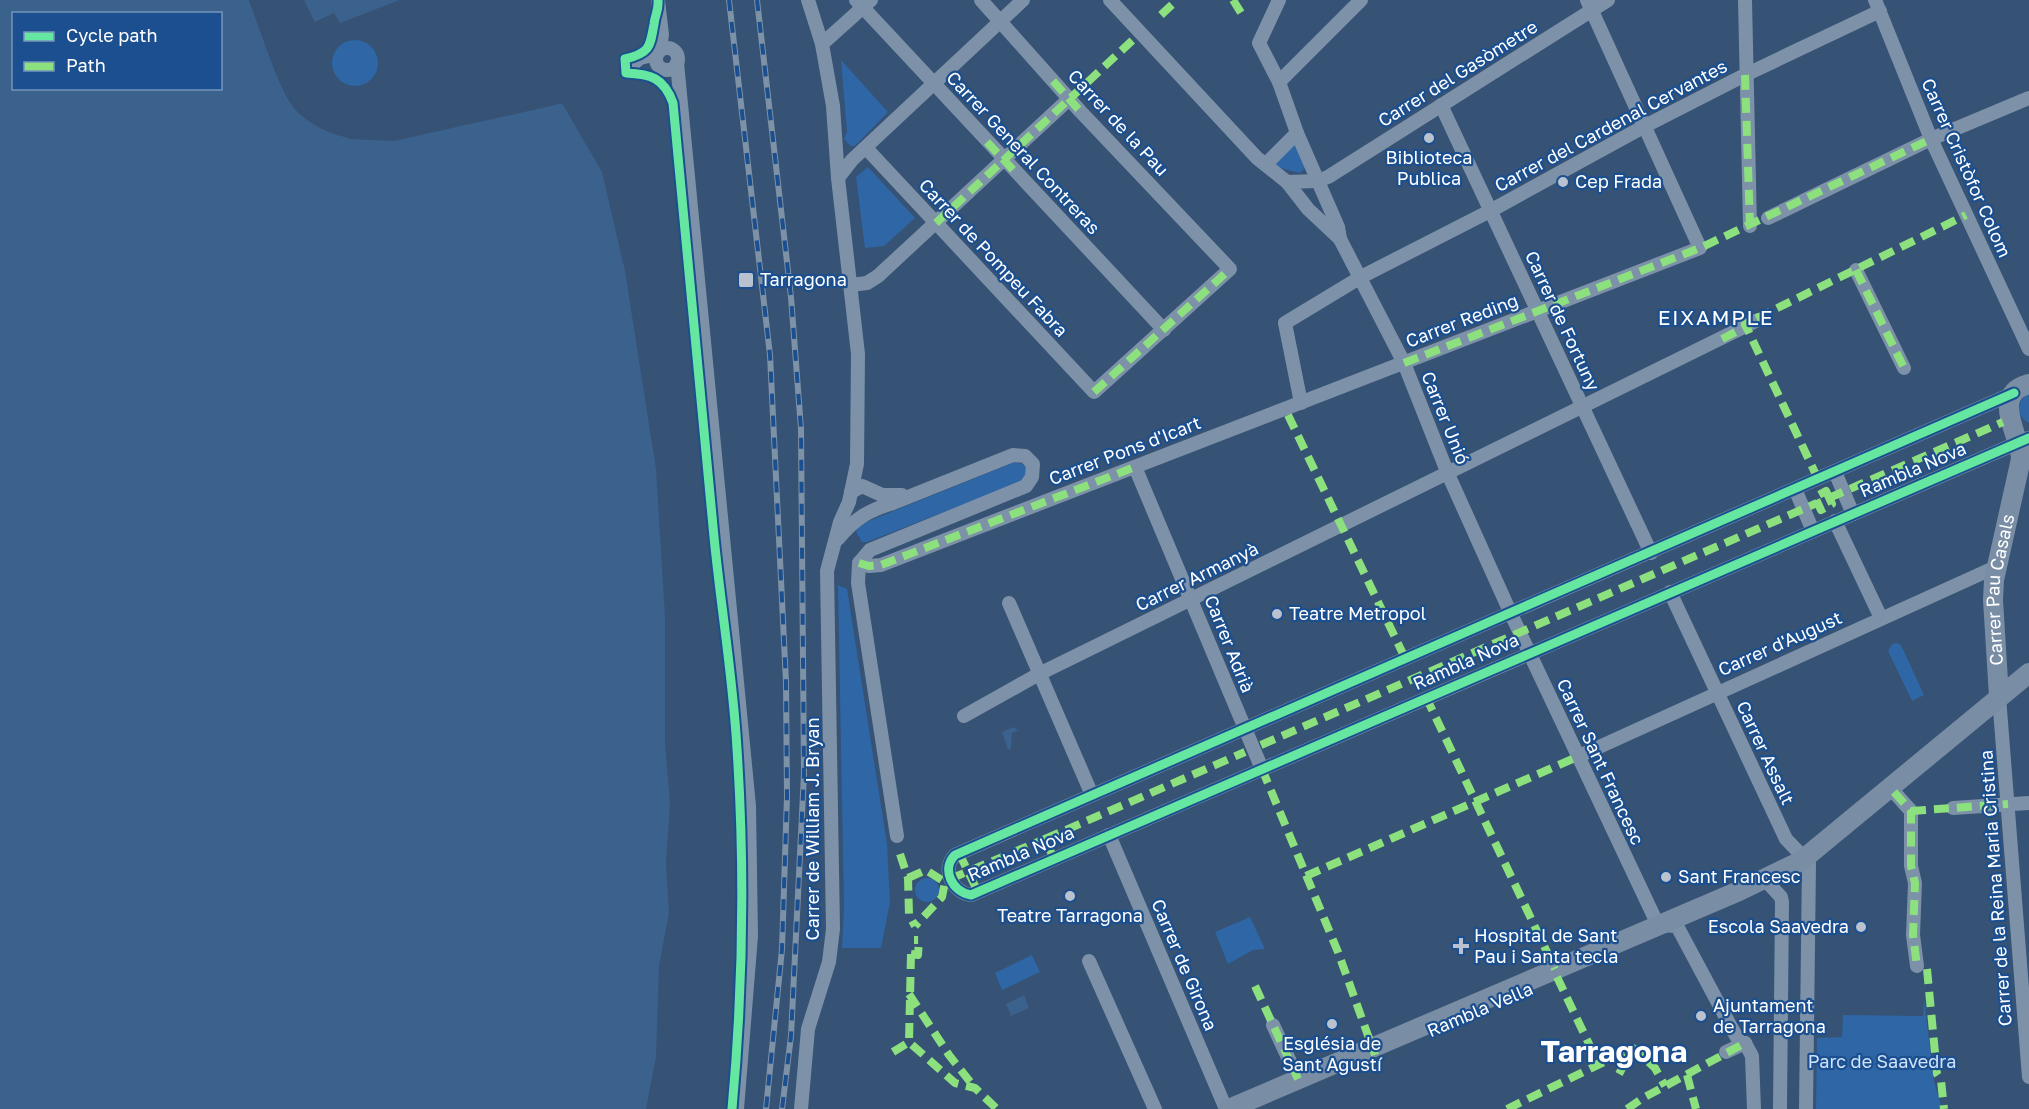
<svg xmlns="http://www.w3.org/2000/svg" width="2029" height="1109" font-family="'Golos Text',sans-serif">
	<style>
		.green { fill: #2f66a5 }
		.water { fill: #3b618d; fill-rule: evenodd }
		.pier { fill: #365274 }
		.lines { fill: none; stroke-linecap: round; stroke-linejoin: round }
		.minor { stroke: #7d92a8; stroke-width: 14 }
		.secondary { stroke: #798da4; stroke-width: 20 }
		.rail-casing { stroke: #7e92a7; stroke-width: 6 }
		.rail { stroke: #1b4f8f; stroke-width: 4; stroke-dasharray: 11; stroke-linecap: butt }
		.quiet { stroke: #8de07e; stroke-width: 8; stroke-dasharray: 15 8; stroke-linecap: butt }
		.cycleway-casing { stroke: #1b4f8f; stroke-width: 13 }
		.cycleway { stroke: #66e7a1; stroke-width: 9 }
		.poi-dot { fill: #b9c2ce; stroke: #1b4f8f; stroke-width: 2 }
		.labels { text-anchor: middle; stroke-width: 4.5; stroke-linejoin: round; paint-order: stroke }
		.street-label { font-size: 18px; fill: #fff; stroke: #1b4f8f }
		.poi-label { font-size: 18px; fill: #fff; stroke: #1b4f8f; text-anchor: start }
		.park-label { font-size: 18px; fill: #cfe3fa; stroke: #1b4f8f }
		.quarter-label { font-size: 21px; letter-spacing: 1.5px; fill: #fff; stroke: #1b4f8f }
		.town-label { font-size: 30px; font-weight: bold; fill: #fff; stroke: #1b4f8f }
	</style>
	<rect width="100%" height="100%" fill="#365274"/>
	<!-- green -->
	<g class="green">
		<circle cx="355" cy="63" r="23"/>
		<path d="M 841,60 L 888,112 L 855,146 L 851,146 L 844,139 L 847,132 Z"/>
		<path d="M 1296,143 L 1307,166 L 1300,173 L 1280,168 L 1275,164 Z"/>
		<path d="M 868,167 L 915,218 L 884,246 L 865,248 L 856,177 Z"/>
		<path d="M 2029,393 L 2029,423 C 2015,415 2016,402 2029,393 Z"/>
		<path d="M 1015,462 L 1027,466 L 1026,480 L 867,542 L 862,542 L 856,532 L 859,525 Z"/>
		<path d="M 838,585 L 847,589 L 887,844 L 890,902 L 881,948 L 842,948 L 844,907 Z"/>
		<path d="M 1897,643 L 1901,645 L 1924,695 L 1912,701 L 1888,651 L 1892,644 Z"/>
		<circle cx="927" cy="890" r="12"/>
		<path d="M 1250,917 L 1265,949 L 1253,950 L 1228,964 L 1215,932 Z"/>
		<path d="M 1032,955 L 1040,972 L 1002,990 L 995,973 Z"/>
		<path d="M 1924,998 L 1934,1081 L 1942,1109 L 1816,1109 L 1817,1038 L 1842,1037 L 1843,1015 L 1923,1016 Z"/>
	</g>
	<!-- water -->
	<g class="water">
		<path d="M 0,0 L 249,0 C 259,26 279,91 295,109 C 340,157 409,137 464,125 C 497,118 530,111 562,103 L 602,172 L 625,271 L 656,469 L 665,616 L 665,742 L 670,803 L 666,863 L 669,913 L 659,966 L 656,1057 L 646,1109 L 0,1109 ZM 14,14 L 220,14 L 220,88 L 14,88 Z"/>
		<path d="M 304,0 L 400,0 L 340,23 L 334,13 L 315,22 Z"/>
		<path d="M 1014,727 L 1018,731 L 1012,733 L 1011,749 L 1008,750 L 1002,732 Z"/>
		<path d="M 1024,995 L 1029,1008 L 1011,1016 L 1006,1004 Z"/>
	</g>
	<!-- pier -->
	<path class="pier" d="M 252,0 L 284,84 L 297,107 L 321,125 L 350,136 L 393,138 L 561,100 L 566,102 L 394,141 L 350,139 L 320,127 L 295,109 L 281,85 L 249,0 Z"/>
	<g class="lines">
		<!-- minor -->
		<g class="minor">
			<path d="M 658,0 L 662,35 L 659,52"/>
			<path d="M 856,0 L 1164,330"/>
			<path d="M 1110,0 L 1257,158 L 1287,182 L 1308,209 L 1340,239 L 1404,363 L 1448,474 L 1511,614 L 1658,925 L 1677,926 L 1731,1027 L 1739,1041 L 1745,1043"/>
			<path d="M 1279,0 L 1259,43 L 1279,82 L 1297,133 L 1338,227 L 1340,239"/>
			<path d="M 1745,0 L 1750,226"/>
			<path d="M 1875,0 L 1931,139 L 2029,349"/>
			<path d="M 822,44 L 871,0"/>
			<circle cx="667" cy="59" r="11"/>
			<path d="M 677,63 L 749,806 L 751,936 L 737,1109"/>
			<path d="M 633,64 L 640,58 L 657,54"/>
			<path d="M 1279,82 L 1361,0"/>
			<path d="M 1441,105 L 1651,553"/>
			<path d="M 866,148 L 1094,392 L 1230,269 L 1080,111 L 981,0"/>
			<path d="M 1266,164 L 1297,133"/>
			<path d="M 838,178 L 852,160 L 1023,0"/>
			<path d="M 1287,182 L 1317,181 L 1328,177 L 1608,0"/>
			<path d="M 1768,218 L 1931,139 L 2029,98"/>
			<path d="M 1856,270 L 1904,368"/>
			<path d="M 851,285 L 867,283 L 878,276 L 1069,99"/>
			<path d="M 2014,393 L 955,855 C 941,869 952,892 971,895 L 2029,438"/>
			<path d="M 1301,403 L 1285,323 L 1361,277 L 1490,211 L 1645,126 L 1745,75 L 1880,11"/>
			<path d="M 1135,467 L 1262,769"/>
			<path d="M 1835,472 L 1853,514"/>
			<path d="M 1795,489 L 1813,531"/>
			<path d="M 851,492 L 862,486 L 882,495 L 902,495"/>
			<path d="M 1835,521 L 1881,618"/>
			<path d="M 838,539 C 854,519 869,510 893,503 L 1013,455 L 1025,456 L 1033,464 L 1032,477 L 1026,486 L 870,550 L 859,563 L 858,583 L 897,836"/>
			<path d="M 859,563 L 869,566 L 881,565 L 1700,248 L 1587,0"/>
			<path d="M 1670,592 L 1786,839 L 1809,863 L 1806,1109"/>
			<path d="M 1009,603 L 1092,795"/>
			<path d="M 1999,697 L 2029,1077"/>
			<path d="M 964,716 L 1039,674 L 1758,320"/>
			<path d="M 1577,757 L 1998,566"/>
			<path d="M 1894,792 L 1911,811 L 1911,866 L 1915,883 L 1913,935 L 1917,966"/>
			<path d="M 1953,808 L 2029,803"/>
			<path d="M 1109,835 L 1226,1109"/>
			<path d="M 1769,884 L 1781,897 L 1782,902 L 1780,1109"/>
			<path d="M 1089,961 L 1155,1109"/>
			<path d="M 1273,1025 L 1298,1079"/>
			<path d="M 1745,1043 L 1752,1056 L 1754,1109"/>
			<path d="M 1726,1052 L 1745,1043"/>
			<path d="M 801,1109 L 808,1029 L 829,962 L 833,929 L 827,571 L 840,522 L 849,502 L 857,464 L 858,354 L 838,178 L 833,106 L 822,44 L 808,0"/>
		</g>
		<!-- secondary -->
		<g class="secondary">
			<path id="s1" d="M 1999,697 L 1993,600 L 1994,580 L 2021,459 C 2021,436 1989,395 2029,384"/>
			<path d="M 1229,1109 L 1739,891 L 1801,861 L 2029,673"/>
		</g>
		<defs>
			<g id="rail">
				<path d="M 729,0 L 770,355 L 786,682 L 787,796 L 782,949 L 766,1109"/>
				<path d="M 757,0 L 791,297 L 801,429 L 804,774 L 791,1036 L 782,1109"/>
			</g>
		</defs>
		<!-- rail casing -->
		<use href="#rail" class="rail-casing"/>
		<!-- rail -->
		<use href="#rail" class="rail"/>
		<!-- quiet -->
		<g class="quiet">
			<path d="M 1233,0 L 1243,16"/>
			<path d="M 1161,15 L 1177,0"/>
			<path d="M 1745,75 L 1750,226"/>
			<path d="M 1053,81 L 1080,111"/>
			<path d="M 987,142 L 1016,173"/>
			<path d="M 936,223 L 1135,38"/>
			<path d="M 1856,270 L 1904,368"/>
			<path d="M 1722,339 L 1751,324"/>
			<path d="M 1404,363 L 1700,248 L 1931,139"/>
			<path d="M 1094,392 L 1230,269"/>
			<path d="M 1288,415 L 1406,660"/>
			<path d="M 1818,479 L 1745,324 L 1966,215"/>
			<path d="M 1826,491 L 1832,504 L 1821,510 L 1815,497 Z"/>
			<path d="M 1829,498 L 2003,422"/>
			<path d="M 859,563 L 869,566 L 881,565 L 1135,467"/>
			<path d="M 1426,697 L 1555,969"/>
			<path d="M 1261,745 L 1817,503"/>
			<path d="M 1262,769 L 1338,952 L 1375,1055"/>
			<path d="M 1894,792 L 1911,811 L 1911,866 L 1915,883 L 1913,935 L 1917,966"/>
			<path d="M 1911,811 L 2008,804"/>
			<path d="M 1045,839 L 1245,752"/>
			<path d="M 959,853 L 978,892"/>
			<path d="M 900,854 L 908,878 L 909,915 L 915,926"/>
			<path d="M 1306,876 L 1577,757"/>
			<path d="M 908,878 L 926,870 L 945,882 L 942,897 L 915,926"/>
			<path d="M 950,879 L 1045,839 L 1054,859"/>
			<path d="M 911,954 L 909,1042 L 955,1083 L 975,1088 L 997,1109"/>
			<path d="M 911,954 L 918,955 L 919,940 L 914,940"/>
			<path d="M 1927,969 L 1937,1074 L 1941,1080 L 1944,1109"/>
			<path d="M 1557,977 L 1599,1065"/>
			<path d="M 1255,986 L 1298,1079"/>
			<path d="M 909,994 L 949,1055 L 975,1088"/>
			<path d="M 893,1052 L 909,1042"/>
			<path d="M 1619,1074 L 1633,1048"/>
			<path d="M 1687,1075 L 1696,1109"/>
			<path d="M 1507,1109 L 1633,1048 L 1655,1068 L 1665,1086"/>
			<path d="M 1627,1109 L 1643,1098 L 1745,1043"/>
		</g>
		<defs>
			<g id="cycleway">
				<path d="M 658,0 C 659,11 655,14 654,24 C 650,47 650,53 625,59 L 626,73 C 651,74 664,78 673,103 C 688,248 700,393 714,537 C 721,608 733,678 737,749 C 745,870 743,989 732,1109"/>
				<path d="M 2014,393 L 955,855 C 941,869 952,892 971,895 L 2029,438"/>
			</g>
		</defs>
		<!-- cycleway casing -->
		<use href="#cycleway" class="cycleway-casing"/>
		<!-- cycleway -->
		<use href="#cycleway" class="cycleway"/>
	</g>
	<!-- markers -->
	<g class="poi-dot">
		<circle cx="1429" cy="138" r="6"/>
		<circle cx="1563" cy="182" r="6"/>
		<rect x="738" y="272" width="16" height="16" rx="3"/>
		<circle cx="1277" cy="614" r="6"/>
		<circle cx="1666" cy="877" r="6"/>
		<circle cx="1070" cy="896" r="6"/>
		<circle cx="1861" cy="927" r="6"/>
		<path d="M1458 937h6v6h6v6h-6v6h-6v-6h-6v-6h6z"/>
		<circle cx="1701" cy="1016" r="6"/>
		<circle cx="1332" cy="1024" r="6"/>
	</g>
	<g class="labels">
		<!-- street labels -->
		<g class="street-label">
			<text transform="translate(1458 74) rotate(-32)" y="6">Carrer del Gasòmetre</text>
			<text transform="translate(1118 123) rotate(47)" y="6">Carrer de la Pau</text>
			<text transform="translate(1611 126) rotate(-28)" y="6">Carrer del Cardenal Cervantes</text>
			<text transform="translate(1023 153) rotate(47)" y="6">Carrer General Contreras</text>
			<text transform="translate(1966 168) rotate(66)" y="6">Carrer Cristòfor Colom</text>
			<text transform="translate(993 258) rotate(47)" y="6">Carrer de Pompeu Fabra</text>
			<text transform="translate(1462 321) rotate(-21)" y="6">Carrer Reding</text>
			<text transform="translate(1562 321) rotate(65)" y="6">Carrer de Fortuny</text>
			<text transform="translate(1445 418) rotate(68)" y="6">Carrer Unió</text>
			<text transform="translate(1125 451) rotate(-21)" y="6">Carrer Pons d'Icart</text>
			<text transform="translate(1913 470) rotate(-23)" y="6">Rambla Nova</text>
			<text transform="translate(1197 577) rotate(-26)" y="6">Carrer Armanyà</text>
			<text dy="6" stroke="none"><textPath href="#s1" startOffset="108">Carrer Pau Casals</textPath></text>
			<text transform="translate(1229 644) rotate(68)" y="6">Carrer Adrià</text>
			<text transform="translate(1780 644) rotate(-24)" y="6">Carrer d'August</text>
			<text transform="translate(1466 662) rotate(-24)" y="6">Rambla Nova</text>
			<text transform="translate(1765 753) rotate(65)" y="6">Carrer Assalt</text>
			<text transform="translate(1600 762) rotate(65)" y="6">Carrer Sant Francesc</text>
			<text transform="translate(813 829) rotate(-90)" y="6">Carrer de William J. Bryan</text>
			<text transform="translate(1021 854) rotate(-23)" y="6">Rambla Nova</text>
			<text transform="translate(1996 888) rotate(-94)" y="6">Carrer de la Reina Maria Cristina</text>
			<text transform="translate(1184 965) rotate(67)" y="6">Carrer de Girona</text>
			<text transform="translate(1480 1010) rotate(-23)" y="6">Rambla Vella</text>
		</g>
		<!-- poi labels -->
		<g class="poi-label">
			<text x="1429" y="164" text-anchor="middle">Biblioteca<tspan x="1429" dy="21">Publica</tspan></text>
			<text x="1575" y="188">Cep Frada</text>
			<text x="760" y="286">Tarragona</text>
			<text x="1289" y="620">Teatre Metropol</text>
			<text x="1678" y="883">Sant Francesc</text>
			<text x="1070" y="922" text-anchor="middle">Teatre Tarragona</text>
			<text x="1849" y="933" text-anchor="end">Escola Saavedra</text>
			<text x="1474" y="942">Hospital de Sant<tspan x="1474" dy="21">Pau i Santa tecla</tspan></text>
			<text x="1713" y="1012">Ajuntament<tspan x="1713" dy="21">de Tarragona</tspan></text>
			<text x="1332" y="1050" text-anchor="middle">Església de<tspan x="1332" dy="21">Sant Agustí</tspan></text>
		</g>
		<!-- park labels -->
		<g class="park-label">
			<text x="1882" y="1068">Parc de Saavedra</text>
		</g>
		<!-- quarter labels -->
		<g class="quarter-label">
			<text x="1716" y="325">EIXAMPLE</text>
		</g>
		<!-- town labels -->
		<g class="town-label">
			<text x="1614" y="1062">Tarragona</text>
		</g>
	</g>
	<!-- legend -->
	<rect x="12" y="12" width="210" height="78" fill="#1b4f8f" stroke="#7695bc" stroke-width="1.5"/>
	<rect x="24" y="32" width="30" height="9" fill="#66e7a1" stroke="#7695bc" stroke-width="1.5"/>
	<text x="66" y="42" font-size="18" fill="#ffffff">Cycle path</text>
	<rect x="24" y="62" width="30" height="9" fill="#8de07e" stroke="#7695bc" stroke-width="1.5"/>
	<text x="66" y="72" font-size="18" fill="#ffffff">Path</text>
</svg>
